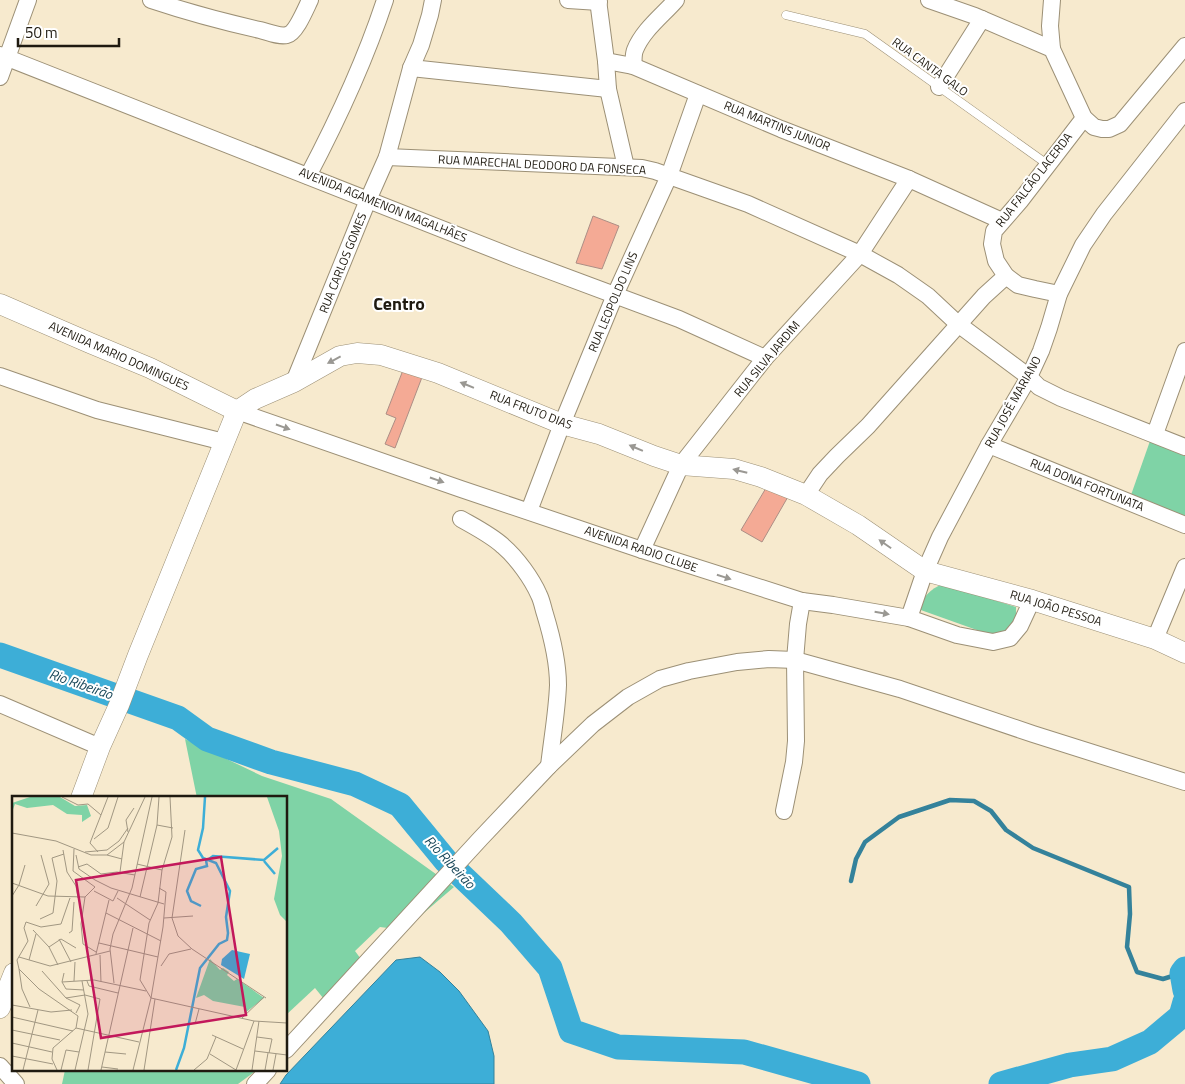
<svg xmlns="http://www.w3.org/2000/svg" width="1185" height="1084" font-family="'Titillium Web',sans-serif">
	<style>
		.green { fill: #7fd3a6 }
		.water { fill: #3daed7; stroke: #34829b }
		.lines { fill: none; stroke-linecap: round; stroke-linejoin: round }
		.stream { stroke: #34829b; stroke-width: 4.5 }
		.river { stroke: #3daed7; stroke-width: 25 }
		.building { fill: #f4aa95; stroke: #ac8e85 }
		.service-casing { stroke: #9c9076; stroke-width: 9 }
		.minor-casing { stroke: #9c9076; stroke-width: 18 }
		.tertiary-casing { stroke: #9c9076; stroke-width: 21 }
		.service { stroke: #fff; stroke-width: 8 }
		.minor { stroke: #fff; stroke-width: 16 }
		.tertiary { stroke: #fff; stroke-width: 20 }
		.oneway { fill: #9a9893 }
		.labels { text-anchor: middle; stroke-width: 4; stroke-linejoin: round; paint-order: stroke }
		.street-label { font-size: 12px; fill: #1f1a10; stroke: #fff }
		.water-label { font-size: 14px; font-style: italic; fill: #174658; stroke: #fff }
		.district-label { font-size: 18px; font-weight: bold; fill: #1f1a10; stroke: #fff }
		.inset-river { fill: none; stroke: #3daed7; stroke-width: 2.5 }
		.inset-road { fill: none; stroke: #a19782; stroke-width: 1 }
		.view { fill: #c2185b; fill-opacity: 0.15; stroke: #c2185b; stroke-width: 2.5 }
		.inset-edge { fill: none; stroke: #1f1a10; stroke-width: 2.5 }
	</style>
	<rect width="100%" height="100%" fill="#f7eace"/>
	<!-- green -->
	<g class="green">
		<path d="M 1150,441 L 1185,456 L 1185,518 L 1131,495 Z"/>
		<path d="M 943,584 L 1016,607 L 1016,616 L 1007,633 L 998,636 L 988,634 L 918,609 C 923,597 930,589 943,584 Z"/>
		<path d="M 185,739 L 262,776 L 331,799 L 454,887 L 404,930 L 380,927 L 355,951 L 369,970 L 332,1009 L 315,988 L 286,1015 L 286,798 L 197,798 Z"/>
		<path d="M 65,1070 L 257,1070 L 238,1084 L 62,1084 Z"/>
	</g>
	<!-- water -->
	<path class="water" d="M 420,957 L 440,972 L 459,991 L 488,1031 L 494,1056 L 494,1084 L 280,1084 L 286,1075 L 396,960 Z"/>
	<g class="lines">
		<!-- stream -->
		<path class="stream" d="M 851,881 L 856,859 L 865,842 L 899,817 L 950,800 L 974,801 L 991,811 L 1006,830 L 1033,848 L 1129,887 L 1130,914 L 1127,947 L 1137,972 L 1163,979 L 1182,973"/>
		<!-- river -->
		<g class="river">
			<path d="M 0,655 L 178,718 L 207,739 L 271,762 L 355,784 L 400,805 L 446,861 L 511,923 L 550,968 L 571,1031 L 618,1047 L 744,1052 L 858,1084"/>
			<path d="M 1185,969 L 1182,973 L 1185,990"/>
			<path d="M 1001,1084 L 1070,1065 L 1112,1059 L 1150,1042 L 1181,1016 L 1185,1002"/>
		</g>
	</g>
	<!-- building -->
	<g class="building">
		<path d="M 593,216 L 619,226 L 602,269 L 576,263 Z"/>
		<path d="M 405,365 L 424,372 L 395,448 L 385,444 L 396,418 L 386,414 Z"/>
		<path d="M 769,483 L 789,495 L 762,542 L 741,530 Z"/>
	</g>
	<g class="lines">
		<defs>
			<path id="service" d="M 786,15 L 865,34 L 1047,164"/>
			<g id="minor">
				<path d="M 151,0 C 187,12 224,22 260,30 C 268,32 279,37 287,35 C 296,33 306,8 310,0"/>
				<path d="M 568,0 L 599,2"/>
				<path d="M 598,0 L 606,61 L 608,89 L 626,167"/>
				<path d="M 929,0 L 975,16 L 1052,49 L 1084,118 L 1094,127 L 1102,129 L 1109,129 L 1120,124 L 1185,46"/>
				<path d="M 1052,0 L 1050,26 L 1052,49"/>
				<path d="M 0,55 L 518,259 L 679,319 L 765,358"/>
				<path d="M 606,61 L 633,66 L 781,129 L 909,179 L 1002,221"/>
				<path d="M 633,66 C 634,61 633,55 635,50 C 643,30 662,16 676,0"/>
				<path d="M 411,68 L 608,89"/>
				<path d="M 0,77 L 28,0"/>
				<path d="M 939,87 L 982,19"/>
				<path d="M 387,157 L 642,168 L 655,171 L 748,204 L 860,254 L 898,275 L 928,296 L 958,324 L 1029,377 L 1039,387 L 1061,398 L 1185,447"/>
				<path d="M 308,176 C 338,119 365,61 385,0"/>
				<path d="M 1059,294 L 1035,289 L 1018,285 L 1006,276 L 996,261 L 992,244 L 994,231 L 1021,200 L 1084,118"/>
				<path d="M 0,376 L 97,410 L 224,442"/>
				<path d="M 294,382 L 368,200 L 387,157 L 411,68 L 421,45 L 430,15 L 433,0"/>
				<path d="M 237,411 L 461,489 L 642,550 L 802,601 L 833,605 L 909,618 L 957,635 L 993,642 L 1010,638 L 1020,626 L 1032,600"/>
				<path d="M 1155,434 L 1185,351"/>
				<path d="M 989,445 L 1185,525"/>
				<path d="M 806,495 L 820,474 L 837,456 L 868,426 L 984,296 L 1006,276"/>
				<path d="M 529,511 L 562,424 L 615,295 L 669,176 L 698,94"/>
				<path d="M 461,519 C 475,527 491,535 503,546 C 517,558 532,579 539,595 C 542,601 543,608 545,614 C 552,637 558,661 558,685 C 557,712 552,739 549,766"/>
				<path d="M 642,550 L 681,465 L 765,358 L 860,254 L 909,179"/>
				<path d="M 909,618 L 925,571 L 940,537 L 989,445 L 1029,377 L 1041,351 L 1049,328 L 1059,294 L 1083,245 L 1104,214 L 1185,111"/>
				<path d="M 1155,639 L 1185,567"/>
				<path d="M 0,704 L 100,747"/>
				<path d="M 784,811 L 794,762 L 796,741 L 795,660 L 798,624 L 802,601"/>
				<path d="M 286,1050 L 481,838 L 549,766 L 593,724 L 628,697 L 660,679 L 689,671 L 737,662 L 769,659 L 795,660 L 900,689 L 1033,734 L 1185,782"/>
				<path d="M 0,1066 L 16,1084"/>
				<path d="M 255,1084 L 268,1070"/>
			</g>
			<g id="tertiary">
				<path d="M 0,304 L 90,343 L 150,368 L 237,411"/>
				<path d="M 237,411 L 255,399 L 294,382 L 340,356 L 357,353 L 381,355 L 438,373 L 562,424 L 599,434 L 654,456 L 681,465 L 734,469 L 761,477 L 806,495 L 858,525 L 925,571 L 1032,600 L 1155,639 L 1185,653"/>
				<path d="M 81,798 L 100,747 L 119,705 L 138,655 L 237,411"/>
				<path d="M 0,1008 L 14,973"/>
			</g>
		</defs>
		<!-- service casing -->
		<use href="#service" class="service-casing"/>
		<!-- minor casing -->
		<use href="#minor" class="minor-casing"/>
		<!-- tertiary casing -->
		<use href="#tertiary" class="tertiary-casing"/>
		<!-- service -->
		<use href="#service" class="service"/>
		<!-- minor -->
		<use href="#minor" class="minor"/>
		<!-- tertiary -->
		<use href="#tertiary" class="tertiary"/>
	</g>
	<!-- one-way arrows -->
	<defs><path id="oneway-solid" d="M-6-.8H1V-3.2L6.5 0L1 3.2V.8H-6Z" transform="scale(1.25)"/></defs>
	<g class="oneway">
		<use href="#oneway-solid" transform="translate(334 360) rotate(152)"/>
		<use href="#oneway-solid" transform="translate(467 385) rotate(-158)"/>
		<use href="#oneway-solid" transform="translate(283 427) rotate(19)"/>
		<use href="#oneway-solid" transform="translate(636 448) rotate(-157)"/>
		<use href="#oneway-solid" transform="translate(740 471) rotate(-166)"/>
		<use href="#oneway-solid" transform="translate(437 480) rotate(19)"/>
		<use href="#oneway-solid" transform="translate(885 544) rotate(-145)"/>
		<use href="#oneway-solid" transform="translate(724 577) rotate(18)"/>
		<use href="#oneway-solid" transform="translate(882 613) rotate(10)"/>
	</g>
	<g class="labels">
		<!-- street labels -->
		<g class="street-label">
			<text transform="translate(930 67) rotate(36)" y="4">RUA CANTA GALO</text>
			<text transform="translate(777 126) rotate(22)" y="4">RUA MARTINS JUNIOR</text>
			<text transform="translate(542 165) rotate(3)" y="4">RUA MARECHAL DEODORO DA FONSECA</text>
			<text transform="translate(1034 180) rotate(-52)" y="4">RUA FALCÃO LACERDA</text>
			<text transform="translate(383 205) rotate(22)" y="4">AVENIDA AGAMENON MAGALHÃES</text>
			<text transform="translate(343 263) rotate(-68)" y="4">RUA CARLOS GOMES</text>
			<text transform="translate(613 302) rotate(-67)" y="4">RUA LEOPOLDO LINS</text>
			<text transform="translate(119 356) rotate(24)" y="4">AVENIDA MARIO DOMINGUES</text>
			<text transform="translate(767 359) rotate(-50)" y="4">RUA SILVA JARDIM</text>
			<text transform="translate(1013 402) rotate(-61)" y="4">RUA JOSÉ MARIANO</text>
			<text transform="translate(531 410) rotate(21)" y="4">RUA FRUTO DIAS</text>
			<text transform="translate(1087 485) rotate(22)" y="4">RUA DONA FORTUNATA</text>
			<text transform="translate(641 549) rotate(19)" y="4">AVENIDA RADIO CLUBE</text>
			<text transform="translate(1056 608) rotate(17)" y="4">RUA JOÃO PESSOA</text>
		</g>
		<!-- water labels -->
		<g class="water-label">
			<text transform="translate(81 684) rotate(19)" y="5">Rio Ribeirão</text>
			<text transform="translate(450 862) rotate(47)" y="5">Rio Ribeirão</text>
		</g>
		<!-- district labels -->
		<g class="district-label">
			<text x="399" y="310">Centro</text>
		</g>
	</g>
	<!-- overview -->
	<g transform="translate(12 796)">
		<rect width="275" height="275" fill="#f7eace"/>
		<path d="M 18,1 L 48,1 L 63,10 L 75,9 L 79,20 L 70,26 L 70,19 L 55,18 L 41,9 L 15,12 L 3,8 L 0,16 L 0,7 ZM 255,1 L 275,1 L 275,126 L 268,119 L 262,103 L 270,60 L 267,35 ZM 198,163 L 208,174 L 211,172 L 217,176 L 215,179 L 222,185 L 225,183 L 252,202 L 233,217 L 233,211 L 201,205 L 192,199 L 184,202 Z" fill="#7fd3a6"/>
		<path d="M 220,154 L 238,158 L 232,183 L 209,169 L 210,163 Z" fill="#3daed7"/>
		<path class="inset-river" d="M 197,63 L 201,60 L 252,64 L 266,52M 252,65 L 263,78M 189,110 L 179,105 L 175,95 L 184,73 L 195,70 L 194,64M 164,274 L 172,252 L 188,172 L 207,148 L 215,144 L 216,137 L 214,121 L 218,95 L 204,67 L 191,62 L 186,54 L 191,32 L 193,1"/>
		<path class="inset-road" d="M 50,1 L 66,9 L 76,8 L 89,19M 145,29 L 161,32M 173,34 L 160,122 L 166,140 L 180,153 L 254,202M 116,36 L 114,24 L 122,12M 0,37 L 44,45 L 79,59 L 95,59 L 112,46 L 133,1M 82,43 L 96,32 L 106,1M 62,53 L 61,75 L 83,91 L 73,101 L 69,128 L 71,148 L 84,156M 51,54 L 55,76 L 64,90 L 66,102M 73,56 L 95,54 L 107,45 L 116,32M 86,56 L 78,47 L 96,1M 64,59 L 67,73 L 83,84 L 99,92 L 152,108M 95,59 L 110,63M 125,68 L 150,74M 66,71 L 75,68 L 89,78 L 105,76 L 123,79M 108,76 L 112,46M 0,87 L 36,100 L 73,101M 82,95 L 101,105 L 106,95M 0,100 L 7,89 L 13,69M 128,101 L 145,29 L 147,1M 105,102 L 138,124M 24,110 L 37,88 L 29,59M 94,117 L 149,145M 152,122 L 181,120M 28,123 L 41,117 L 45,85 L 40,62 L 52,58M 21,134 L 37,151 L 46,169M 57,137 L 60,135 L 62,106M 47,143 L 59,166M 87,147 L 146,161M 37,151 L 49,143 L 64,152M 84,158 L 97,104M 88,159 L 89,186M 7,161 L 38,170 L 98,155M 77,162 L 79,184M 17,164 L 24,138M 149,170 L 157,158 L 179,153M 7,173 L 10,193 L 18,211M 30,175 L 54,202 L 73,199 L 88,203 L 76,274M 52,177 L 50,186 L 54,193 L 72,194M 62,185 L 63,166M 75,185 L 77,190 L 106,197M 50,186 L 82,184 L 134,195M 102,187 L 98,153 L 101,138 L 120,92 L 140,1M 54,202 L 68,209 L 64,217M 139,202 L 128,184 L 137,127 L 146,107 L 150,74 L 160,41 L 158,1M 139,202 L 242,225 L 275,227M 0,209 L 39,216 L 60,214M 0,221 L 61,235M 230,222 L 252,201M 183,228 L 187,213M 64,232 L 127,246M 0,234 L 48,244M 200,239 L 231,253M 245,241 L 260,243 L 257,257M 0,247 L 40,256M 243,255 L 275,259M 93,256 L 114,258M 198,258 L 224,274M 0,260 L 41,268M 90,271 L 106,273M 11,274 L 26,214M 45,274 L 40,263 L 41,252 L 64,232 L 66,220 L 27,193 L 7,173 L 5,164 L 16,145 L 12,132 L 14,126 L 29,131 L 49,128 L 58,102M 49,274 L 54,254 L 67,256M 63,274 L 76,218 L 70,185M 89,274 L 121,132M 121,274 L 139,202 L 151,131 L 154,96 L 147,92M 132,274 L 143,203M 182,274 L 195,263 L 204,241M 224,274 L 242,225M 240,274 L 247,225M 253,274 L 256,257M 261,274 L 264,258"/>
		<path class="view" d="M 209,61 L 234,219 L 89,242 L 64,84 Z"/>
		<rect width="275" height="275" class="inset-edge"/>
	</g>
	<!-- scale -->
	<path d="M18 38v8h101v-8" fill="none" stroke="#1f1a10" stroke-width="2.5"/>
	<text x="25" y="38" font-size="15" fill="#1f1a10" stroke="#ffffff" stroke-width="4" paint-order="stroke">50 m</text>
</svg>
